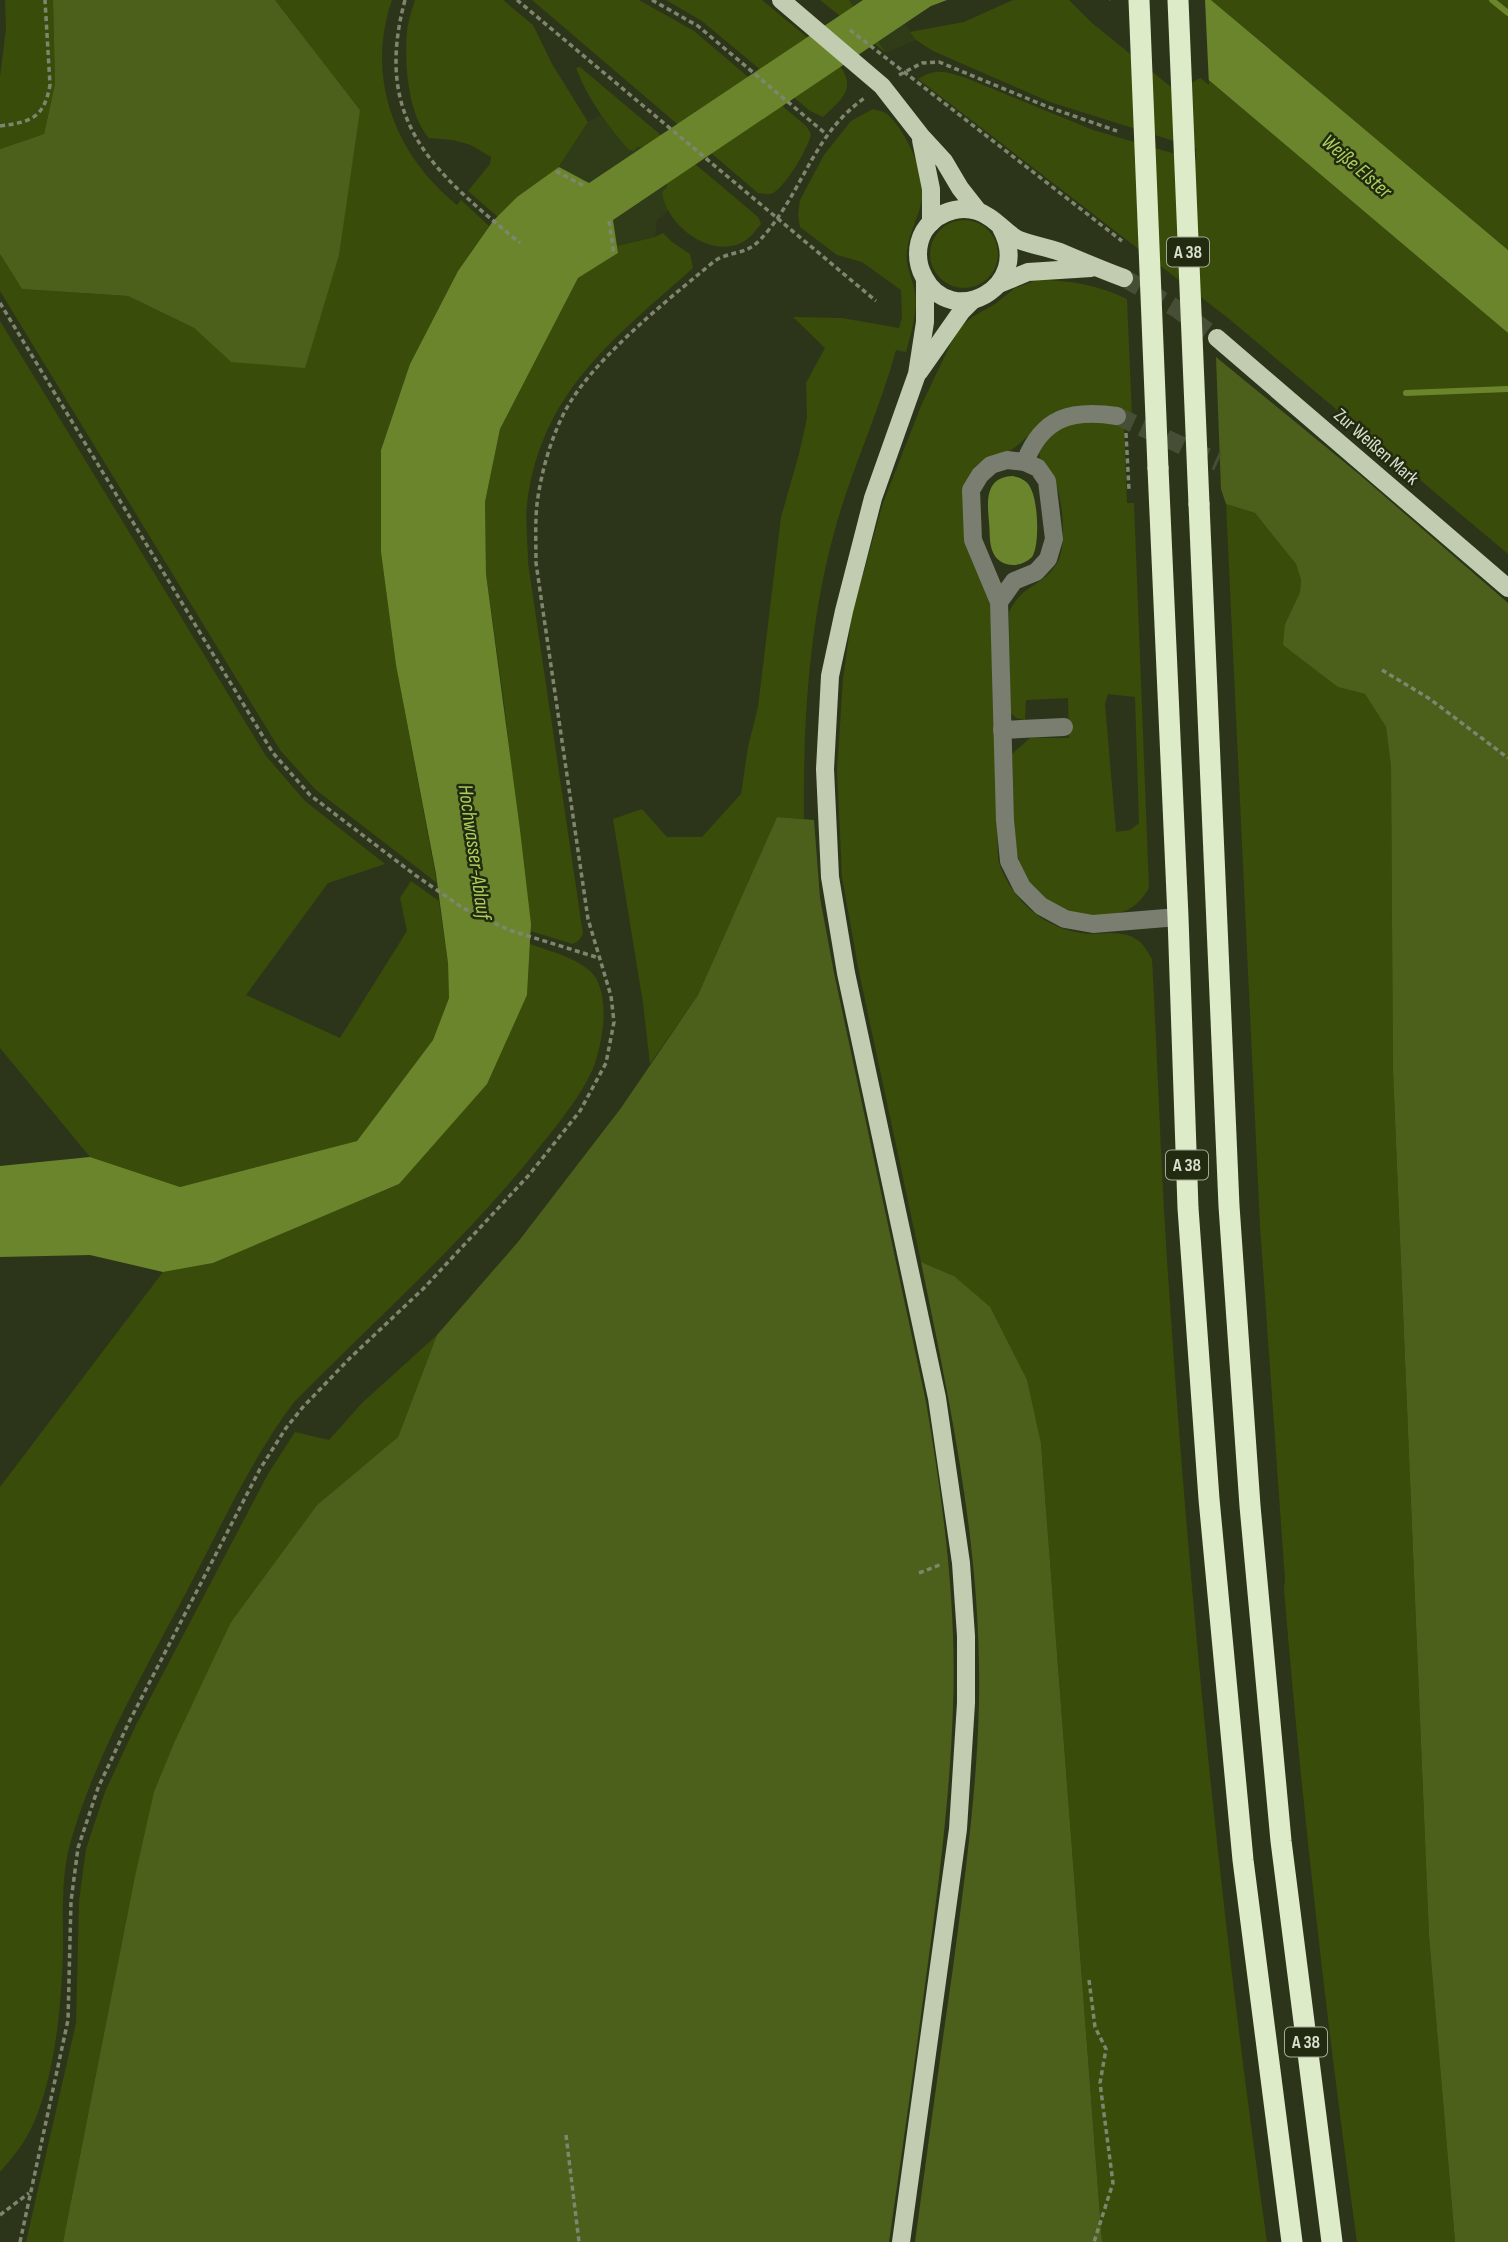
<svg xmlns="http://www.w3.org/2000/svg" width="1508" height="2242" font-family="'Sofia Sans Condensed',sans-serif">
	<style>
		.built { fill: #303b18 }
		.green { fill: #3a4c09; fill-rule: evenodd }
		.forest { fill: #4c601c }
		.water { fill: #6b852c }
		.pier { fill: #2c351a }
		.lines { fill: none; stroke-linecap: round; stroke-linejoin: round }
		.stream { stroke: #6b852c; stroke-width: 6 }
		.minor-tunnel { stroke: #464f35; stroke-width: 18; stroke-dasharray: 18 9; stroke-linecap: butt }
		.major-tunnel { stroke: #464f35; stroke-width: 18; stroke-dasharray: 18 9; stroke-linecap: butt }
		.path { stroke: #7e866f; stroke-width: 3.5; stroke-dasharray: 5 3.5; stroke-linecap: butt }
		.minor { stroke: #797e71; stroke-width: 18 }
		.major { stroke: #c2ccb0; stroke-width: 18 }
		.highway { stroke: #deebc9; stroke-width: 21 }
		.highway-bridge { stroke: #deebc9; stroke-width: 21 }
		.labels { text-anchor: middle; stroke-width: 5; stroke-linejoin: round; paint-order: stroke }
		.shield { fill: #222b10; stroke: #a2aa96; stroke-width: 2 }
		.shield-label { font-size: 18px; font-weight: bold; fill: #d9e0cf }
		.street-label { font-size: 19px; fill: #d9e0cf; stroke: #222b10 }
		.water-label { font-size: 21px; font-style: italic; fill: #accf5b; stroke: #222b10 }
	</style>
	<rect width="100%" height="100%" fill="#2c351a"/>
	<!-- built -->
	<g class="built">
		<path d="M 849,0 L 890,0 L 916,40 L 886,53 Z"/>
		<path d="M 606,112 L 645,146 L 670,182 L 673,207 L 657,220 L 655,237 L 617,246 L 613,220 L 611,169 L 589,183 L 559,167 L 588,122 Z"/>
	</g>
	<!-- green -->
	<g class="green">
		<path d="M 5,0 L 53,0 L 55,84 L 44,134 L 0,149 L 0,77 L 6,29 Z"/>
		<path d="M 275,0 L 392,0 C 365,78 395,155 457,205 L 461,200 L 489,226 L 458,271 L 410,364 L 381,450 L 381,552 L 396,665 L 437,883 L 316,790 L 280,750 L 0,291 L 0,254 L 22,289 L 128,296 L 194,328 L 231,362 L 360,110 Z"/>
		<path d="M 415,0 L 503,0 L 533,25 L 552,64 L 588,122 L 556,171 L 517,197 L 498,217 L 468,191 L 490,164 L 491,157 L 471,145 L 453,140 L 429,138 C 408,115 404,62 407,32 C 408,21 412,10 415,0 Z"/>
		<path d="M 532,0 L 639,0 L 694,31 L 806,126 L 811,134 C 809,147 783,192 770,194 C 766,195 762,193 758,193 Z"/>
		<path d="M 666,0 L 762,0 L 837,62 C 858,88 843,98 823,117 L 810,111 L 702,21 Z"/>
		<path d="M 820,0 L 849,0 L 886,53 Z"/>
		<path d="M 1013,0 L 1069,0 L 1092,23 L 1176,91 L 1204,76 L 1508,333 L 1508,554 L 1228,318 L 918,79 C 936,67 947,72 966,78 L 1093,130 L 1196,160 L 1196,148 L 1050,102 L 933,51 L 916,40 L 910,32 L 964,22 Z"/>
		<path d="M 1211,0 L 1508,0 L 1508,250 Z"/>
		<path d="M 580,67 L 758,217 L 761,224 C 755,231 750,239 741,243 C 709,258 666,225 662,192 L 667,187 L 667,181 L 643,147 L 637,147 L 634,151 L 629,150 C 607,125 588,99 576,68 Z"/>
		<path d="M 873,109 C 878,111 884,111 888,115 C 907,132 925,174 922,199 C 919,217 909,232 907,251 C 905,264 911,275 914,288 C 919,308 911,333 906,352 L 896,350 C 880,409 854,464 837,522 C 809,620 803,719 804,819 L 777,817 L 698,995 L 650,1064 L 643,1003 L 613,819 L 642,809 L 667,837 L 702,837 L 741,794 L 748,747 L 758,707 L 781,517 L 799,454 L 807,418 L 806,383 L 825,348 L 793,317 L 842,318 L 899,328 L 902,317 L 901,290 L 862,262 L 837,255 L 800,227 L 798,214 L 800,200 L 824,155 L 851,121 Z"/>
		<circle cx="964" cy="254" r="34"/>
		<path d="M 663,233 L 672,242 L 690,254 L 693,268 C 615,338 541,391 527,504 C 525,523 528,544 528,563 L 583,934 L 579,940 L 573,944 L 530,931 L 504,703 L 486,574 L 485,502 L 500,429 L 578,278 L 618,253 L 617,246 L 655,237 Z"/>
		<path d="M 1037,280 C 1068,280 1099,285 1127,299 L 1132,416 C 1094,404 1070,399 1038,427 C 1029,434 1019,446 1009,451 C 994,460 973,458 968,480 C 964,496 965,546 972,560 C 979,575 987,587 992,603 L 998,859 C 1010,901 1047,932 1091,934 C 1104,934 1122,931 1134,938 C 1143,942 1147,951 1152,959 C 1158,1068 1161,1179 1169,1289 C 1190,1607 1222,1926 1267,2242 L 1102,2242 L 1041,1444 L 954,1276 L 921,1262 L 859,972 L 842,877 L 837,771 L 843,679 L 852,614 L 883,503 L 921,406 L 951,343 L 961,327 L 972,317 L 995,304 L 1015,288 Z"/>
		<path d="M 0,321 L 266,756 L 305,801 L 385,864 L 328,883 L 246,995 L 340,1038 L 407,931 L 400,898 L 411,881 L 439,901 L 448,963 L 449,998 L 433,1040 L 357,1141 L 180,1187 L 90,1157 L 0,1048 Z"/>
		<path d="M 1097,420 L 1124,426 L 1127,503 L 1134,503 L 1149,888 C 1136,910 1122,915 1096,916 C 1062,916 1023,891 1018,856 C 1012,823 1014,787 1012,754 L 1030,738 L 1069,738 L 1068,698 L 1026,700 L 1025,720 L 1016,718 L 1010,712 L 1009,613 C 1020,584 1047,586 1059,559 C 1066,543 1063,501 1056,485 C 1053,476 1045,471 1041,462 C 1033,445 1056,428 1070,423 C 1078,420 1088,421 1097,420 ZM 1108,694 L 1135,697 L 1139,823 L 1130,830 L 1116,832 L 1105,704 Z"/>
		<path d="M 1226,504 L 1255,513 L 1296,564 L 1301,580 L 1300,592 L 1285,624 L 1338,687 L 1365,694 L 1386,727 L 1391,767 L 1393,1071 L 1429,1936 L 1455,2242 L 1357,2242 C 1327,2025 1302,1807 1284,1589 L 1285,1580 L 1260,1226 Z"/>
		<path d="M 530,944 C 549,951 590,961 598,982 C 608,1006 603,1036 596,1060 C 588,1087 559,1123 541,1145 C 467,1239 378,1317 294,1402 C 252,1458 222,1524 190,1585 C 146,1669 96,1752 70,1844 C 61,1876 63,1915 63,1949 C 62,2005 54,2095 23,2143 C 16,2153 8,2163 0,2172 L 0,1487 L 163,1272 L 213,1263 L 399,1184 L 527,995 Z"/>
		<path d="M 437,1335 L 398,1437 L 317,1505 L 231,1622 L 134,1881 L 63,2242 L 26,2242 L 76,2023 L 79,1901 L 86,1849 L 105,1792 L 136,1725 L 268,1474 L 295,1432 L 329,1440 L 362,1403 Z"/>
	</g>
	<!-- forest -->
	<g class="forest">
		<path d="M 53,0 L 275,0 L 360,110 L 339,255 L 305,368 L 231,362 L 194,328 L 128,296 L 22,289 L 0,254 L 0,149 L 44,134 L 55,84 Z"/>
		<path d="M 1216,357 L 1360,475 L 1508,603 L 1508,2242 L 1455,2242 L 1429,1936 L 1393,1071 L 1391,767 L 1386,727 L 1365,694 L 1338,687 L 1283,645 L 1285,624 L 1300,592 L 1301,580 L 1296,564 L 1255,513 L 1226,504 L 1221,489 Z"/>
		<path d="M 777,817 L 814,820 L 820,898 L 834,973 L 926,1402 C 943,1502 957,1605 953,1707 C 950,1795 939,1882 927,1970 C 915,2061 902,2151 889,2242 L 63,2242 L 134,1881 L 154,1792 L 175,1741 L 231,1622 L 317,1505 L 398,1437 L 437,1335 L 518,1242 L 621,1108 L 698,995 Z"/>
		<path d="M 921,1262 L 954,1276 L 990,1307 L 1027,1380 L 1041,1444 L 1102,2242 L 915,2242 C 927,2153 939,2064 952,1975 C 964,1884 977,1793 979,1702 C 982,1552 951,1408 921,1262 Z"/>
	</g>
	<!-- water -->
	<g class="water">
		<path d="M 863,0 L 947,0 L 931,6 L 913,18 L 613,220 L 618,253 L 578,278 L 500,429 L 485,502 L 486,574 L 520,830 L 531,924 L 527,995 L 487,1084 L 399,1184 L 213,1263 L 163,1272 L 90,1255 L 0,1257 L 0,1166 L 90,1157 L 180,1187 L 357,1141 L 433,1040 L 449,998 L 448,963 L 436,874 L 396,665 L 381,552 L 381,450 L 410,364 L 458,271 L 493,221 L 517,197 L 559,167 L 589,183 Z"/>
		<path d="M 1109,0 L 1211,0 L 1508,250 L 1508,333 L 1204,76 Z"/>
		<path d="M 1013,476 C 1021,478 1028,481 1031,489 C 1038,502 1040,545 1032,557 C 1020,569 998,568 992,550 C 989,541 990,531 989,522 C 987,501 985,477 1013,476 Z"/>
	</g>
	<!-- pier -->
	<path class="pier" d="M 1110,0 L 1205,0 L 1209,85 L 1111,6 Z"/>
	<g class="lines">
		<!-- stream -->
		<g class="stream">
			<path d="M 1492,0 L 1508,13"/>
			<path d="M 1406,393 L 1508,389"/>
		</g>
		<!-- minor-tunnel -->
		<path class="minor-tunnel" d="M 1117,416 L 1218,462"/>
		<!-- major-tunnel -->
		<path class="major-tunnel" d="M 1124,278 L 1177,309 L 1217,338"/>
		<!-- path -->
		<g class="path">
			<path d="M 405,0 C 372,122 434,172 520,243"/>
			<path d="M 517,0 L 876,301"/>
			<path d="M 652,0 L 698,26 L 826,134"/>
			<path d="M 850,30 L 1122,241"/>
			<path d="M 899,75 L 922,63 L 939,62 L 1048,107 L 1117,131"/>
			<path d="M 0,126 C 31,122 44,118 50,85 L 45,0"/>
			<path d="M 556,171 L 586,187"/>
			<path d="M 609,221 L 614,254"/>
			<path d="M 0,303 L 273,753 L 310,795 L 415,875 L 463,908 L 509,930 L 599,958"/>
			<path d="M 1126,433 L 1129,490"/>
			<path d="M 1382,670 L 1430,699 L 1508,758"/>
			<path d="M 919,1573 L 942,1564"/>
			<path d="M 1089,1980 L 1095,2027 L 1106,2049 L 1100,2083 L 1113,2183 L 1094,2242"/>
			<path d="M 566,2135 L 579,2242"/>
			<path d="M 0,2215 L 29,2193"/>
			<path d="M 20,2242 L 68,2020 L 71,1901 L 78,1848 L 98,1788 L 129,1722 L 260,1469 L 286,1428 L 303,1407 L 350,1358 L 424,1288 L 529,1175 L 580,1111 L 606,1063 L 614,1022 L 611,996 L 588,919 L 536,563 C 536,544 535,523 537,504 C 541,473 550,441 564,413 C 589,364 658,308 700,273 C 707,268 714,260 722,257 C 744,249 749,254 767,232 C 805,186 814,133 866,97"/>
		</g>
		<!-- minor -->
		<g class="minor">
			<path d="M 1025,462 C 1042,417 1072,409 1117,416"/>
			<path d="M 999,602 L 973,540 L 971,490 L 980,475 L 991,465 L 1007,460 L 1025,462 L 1038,468 L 1047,481 L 1054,539 L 1048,559 L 1036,572 L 1014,581 L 999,602 L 1005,820 L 1009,861 L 1022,887 L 1041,906 L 1065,919 L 1093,924 L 1178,917"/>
			<path d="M 1002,730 L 1064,727"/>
		</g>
		<!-- major -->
		<g class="major">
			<path d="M 781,0 L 882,86 L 921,136 L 944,161 L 960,188 L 978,211"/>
			<path d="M 921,140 L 931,189 L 931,223"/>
			<path d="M 1001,228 C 1034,288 951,330 924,277 C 916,263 916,245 924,231 C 938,209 968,202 989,217 C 1000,224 1007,234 1019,240 C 1032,245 1046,247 1060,252 C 1081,261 1102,270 1124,278"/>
			<path d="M 999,284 L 1028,272 L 1091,268"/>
			<path d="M 1217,338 L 1508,588"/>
			<path d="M 919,372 L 961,312 L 973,300"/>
			<path d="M 901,2242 L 958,1829 L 966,1703 L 966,1636 L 961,1563 L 937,1398 L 846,973 L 830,877 L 825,769 L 830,676 L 844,611 L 873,498 L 917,374 L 925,322 L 925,280"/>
		</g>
		<!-- highway -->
		<g class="highway">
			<path d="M 1158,468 L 1178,917 L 1188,1208 L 1209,1499 L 1243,1860 L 1292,2242"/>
			<path d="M 1199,504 L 1229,1206 L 1250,1506 L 1281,1841 L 1332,2242"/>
		</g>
		<!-- highway-bridge -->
		<g class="highway-bridge">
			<path d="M 1139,0 L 1158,468"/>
			<path d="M 1178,0 L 1199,504"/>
		</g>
	</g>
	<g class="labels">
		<!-- shield labels -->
		<g class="shield">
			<rect x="1167" y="237.5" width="42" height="29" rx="5"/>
			<rect x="1166" y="1150.5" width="42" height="29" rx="5"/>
			<rect x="1285" y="2027.5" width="42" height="29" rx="5"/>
		</g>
		<g class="shield-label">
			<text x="1188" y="258">A 38</text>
			<text x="1187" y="1171">A 38</text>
			<text x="1306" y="2048">A 38</text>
		</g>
		<!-- street labels -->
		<g class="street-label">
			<text transform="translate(1377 446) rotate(41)" y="7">Zur Weißen Mark</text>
		</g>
		<!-- water labels -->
		<g class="water-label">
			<text transform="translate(1357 166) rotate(41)" y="7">Weiße Elster</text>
			<text transform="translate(475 852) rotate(82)" y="7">Hochwasser-Ablauf</text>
		</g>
	</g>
</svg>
